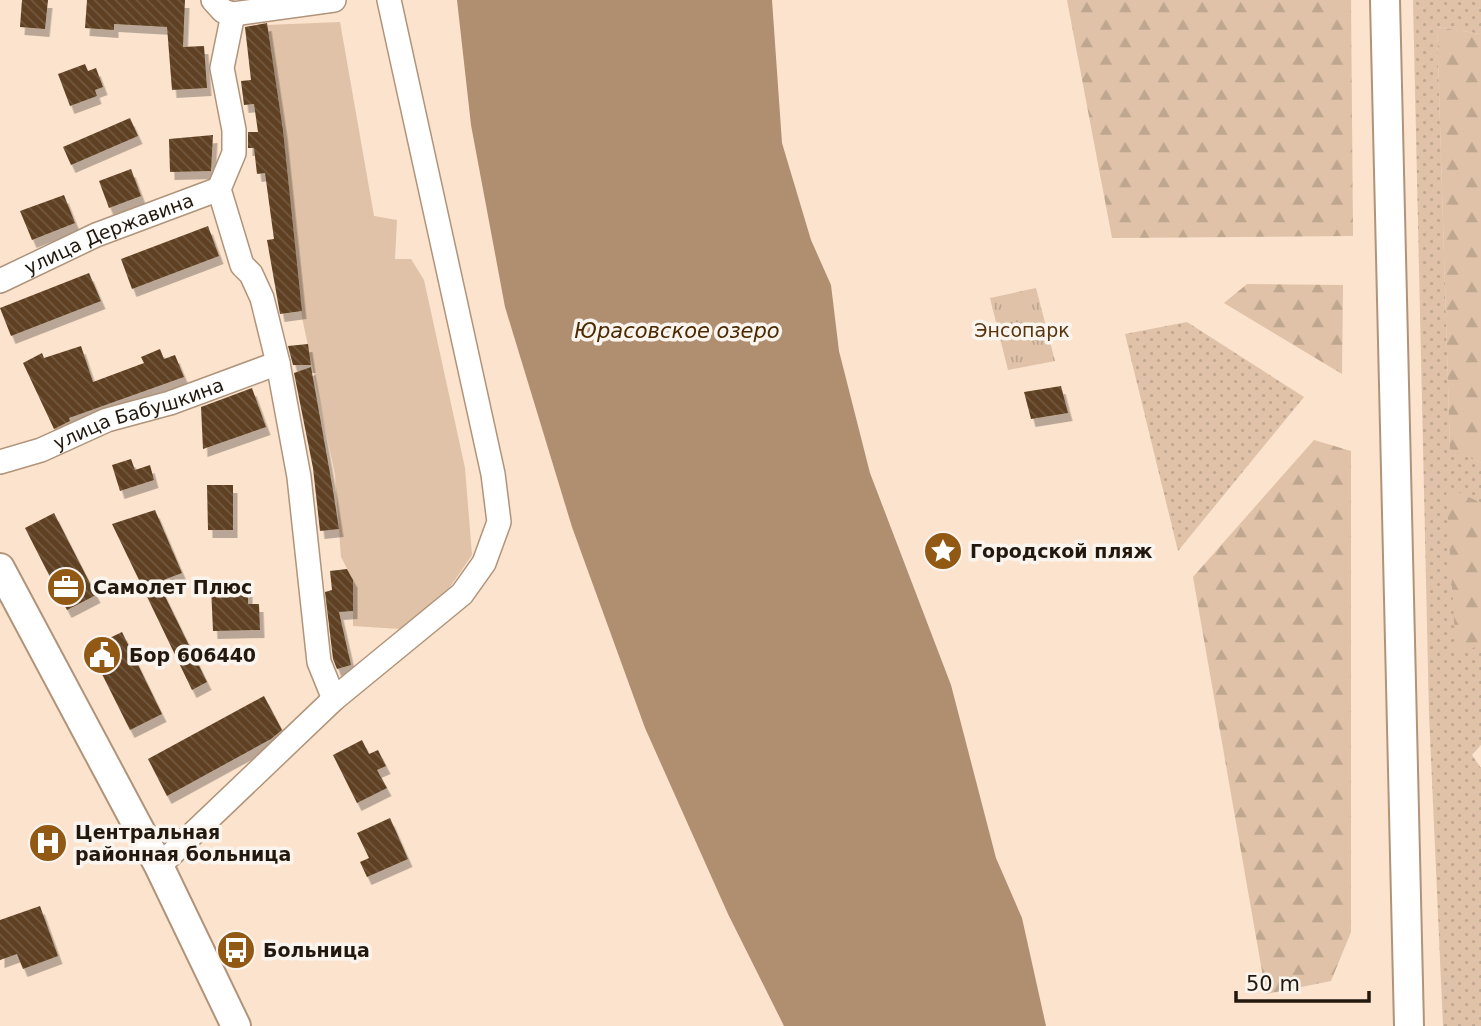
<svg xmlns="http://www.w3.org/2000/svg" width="1481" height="1026" font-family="'DejaVu Sans',sans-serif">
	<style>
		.grass { fill: url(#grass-dots) }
		.forest { fill: url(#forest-firs) }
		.park { fill: url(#park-tufts) }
		.garden { fill: #dfc2a7 }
		.water { fill: #b08f70 }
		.building { fill: url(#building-back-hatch); filter: url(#shadow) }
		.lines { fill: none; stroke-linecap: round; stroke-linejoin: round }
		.minor-casing { stroke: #b0947a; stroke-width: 26 }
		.major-casing { stroke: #b0947a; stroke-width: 32 }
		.minor { stroke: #fff; stroke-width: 23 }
		.major { stroke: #fff; stroke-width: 28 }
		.labels { text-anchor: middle; stroke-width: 7; stroke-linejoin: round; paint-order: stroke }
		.street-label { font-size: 19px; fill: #22180d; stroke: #faf4ef }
		.park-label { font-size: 19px; fill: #57350e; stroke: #faf4ef }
		.poi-label { font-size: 19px; font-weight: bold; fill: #22180d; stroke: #faf4ef; text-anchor: start }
		.water-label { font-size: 21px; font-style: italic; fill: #4c2a01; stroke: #faf4ef }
	</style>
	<defs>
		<pattern id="grass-dots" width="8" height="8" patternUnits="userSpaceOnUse" patternTransform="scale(1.75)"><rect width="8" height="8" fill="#dfc2a7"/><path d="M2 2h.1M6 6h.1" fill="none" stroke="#bfa68f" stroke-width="1.8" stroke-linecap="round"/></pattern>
		<pattern id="forest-firs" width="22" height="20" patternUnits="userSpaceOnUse" patternTransform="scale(1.75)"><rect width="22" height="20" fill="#dfc2a7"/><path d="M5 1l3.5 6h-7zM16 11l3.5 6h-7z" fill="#bfa68f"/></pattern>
		<pattern id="park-tufts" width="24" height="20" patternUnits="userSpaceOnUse" patternTransform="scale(1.75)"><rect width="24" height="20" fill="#dfc2a7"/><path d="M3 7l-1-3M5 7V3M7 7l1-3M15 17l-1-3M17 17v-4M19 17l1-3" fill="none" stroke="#bfa68f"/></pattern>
		<pattern id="building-back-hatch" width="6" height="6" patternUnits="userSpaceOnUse" patternTransform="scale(1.75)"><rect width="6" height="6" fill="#5e4123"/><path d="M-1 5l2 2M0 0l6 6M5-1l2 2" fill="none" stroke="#715940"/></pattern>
		<filter id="shadow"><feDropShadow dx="4.5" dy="8" stdDeviation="0" flood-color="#0004"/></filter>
	</defs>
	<rect width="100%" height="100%" fill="#fce3cd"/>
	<!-- grass -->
	<g class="grass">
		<path d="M 1413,0 L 1481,0 L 1481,34 L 1437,27 L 1450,448 L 1481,463 L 1481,745 L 1472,755 L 1481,768 L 1481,1026 L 1443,1026 L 1429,714 Z"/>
		<path d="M 1187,322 L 1304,397 L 1178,551 L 1125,334 Z"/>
	</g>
	<!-- forest -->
	<g class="forest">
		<path d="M 1351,0 L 1353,236 L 1112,238 L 1067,0 Z"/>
		<path d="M 1437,27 L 1481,34 L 1481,463 L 1450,449 Z"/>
		<path d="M 1247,284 L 1343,285 L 1342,374 L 1224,303 Z"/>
		<path d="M 1314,440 L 1351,451 L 1351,932 L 1331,981 L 1266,994 L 1193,577 Z"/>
		<path d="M 1446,486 L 1481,503 L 1481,645 L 1456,654 Z"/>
	</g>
	<!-- park -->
	<path class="park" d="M 1036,288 L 1055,361 L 1008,370 L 990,298 Z"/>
	<!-- garden -->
	<path class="garden" d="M 340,22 L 374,216 L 397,220 L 395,259 L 411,259 L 424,280 L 465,468 L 472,555 L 448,590 L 400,629 L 353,626 L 353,580 L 341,557 L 335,475 L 302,317 L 283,130 L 267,25 Z"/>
	<!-- water -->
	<path class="water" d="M 457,0 L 772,0 L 782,143 L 811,240 L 831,285 L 839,351 L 870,473 L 951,685 L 996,858 L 1022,918 L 1046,1026 L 784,1026 L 728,914 L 645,728 L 572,527 L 505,307 L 471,125 Z"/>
	<!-- building -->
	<g class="building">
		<path d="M 22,0 L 48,0 L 45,29 L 20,27 Z"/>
		<path d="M 87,0 L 185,0 L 183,47 L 204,46 L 207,88 L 172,90 L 167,27 L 114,24 L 114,30 L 85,28 Z"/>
		<path d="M 267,23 L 283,130 L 302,311 L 280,314 L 267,240 L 274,239 L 265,173 L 257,174 L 254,148 L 248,148 L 248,132 L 258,132 L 254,104 L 244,105 L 241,81 L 251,80 L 245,27 Z"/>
		<path d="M 85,64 L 88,71 L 96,68 L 103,87 L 95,90 L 97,96 L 70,106 L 58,74 Z"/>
		<path d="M 130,118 L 138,136 L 71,165 L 63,147 Z"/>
		<path d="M 213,135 L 211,171 L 170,172 L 169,139 Z"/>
		<path d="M 131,169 L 141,196 L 109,208 L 99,181 Z"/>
		<path d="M 64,195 L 75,223 L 32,240 L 20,211 Z"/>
		<path d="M 208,226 L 219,256 L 132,289 L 121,259 Z"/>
		<path d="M 89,273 L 101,301 L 11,336 L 0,308 Z"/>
		<path d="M 308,344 L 311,365 L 293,365 L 288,346 Z"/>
		<path d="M 81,346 L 93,382 L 144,363 L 141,357 L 160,349 L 164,359 L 175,355 L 184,377 L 69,418 L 70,421 L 54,429 L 23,363 L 42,353 L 44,358 Z"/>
		<path d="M 311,367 L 333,490 L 339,529 L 320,531 L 313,468 L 294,373 Z"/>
		<path d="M 1061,386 L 1068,413 L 1031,419 L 1024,392 Z"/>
		<path d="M 252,388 L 266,427 L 203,449 L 201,407 Z"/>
		<path d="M 131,459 L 135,470 L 150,465 L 154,480 L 120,491 L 112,465 Z"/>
		<path d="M 207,485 L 233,485 L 233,530 L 208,530 Z"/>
		<path d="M 155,510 L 182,573 L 158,582 L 207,682 L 192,690 L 112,524 Z"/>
		<path d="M 54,513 L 96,595 L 67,610 L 25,528 Z"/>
		<path d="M 347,569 L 353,580 L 353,611 L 339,612 L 351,665 L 337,669 L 333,659 L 325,592 L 332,590 L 330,571 Z"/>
		<path d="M 248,586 L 248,604 L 259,604 L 260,630 L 213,631 L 211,587 Z"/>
		<path d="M 122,632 L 162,714 L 130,730 L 89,648 Z"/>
		<path d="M 264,696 L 282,730 L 271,739 L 167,796 L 148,759 Z"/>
		<path d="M 362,740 L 369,754 L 378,750 L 386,766 L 377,770 L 387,788 L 357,803 L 333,755 Z"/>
		<path d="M 390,818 L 408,859 L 367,877 L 360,862 L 369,858 L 357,833 Z"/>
		<path d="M 40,906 L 58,956 L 23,969 L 17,954 L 0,960 L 0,920 Z"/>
	</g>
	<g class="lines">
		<defs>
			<g id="minor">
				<path d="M 213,0 L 223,11 L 233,14 L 334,0"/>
				<path d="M 233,14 L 222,68 L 234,130 L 234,153 L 219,189 L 242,265 L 251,274 L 262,298 L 278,363 L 299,477 L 319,662 L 334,699"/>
				<path id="s1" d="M 0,281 L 96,235 L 219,189"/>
				<path id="s2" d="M 0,462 L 41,450 L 107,420 L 170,403 L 278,363"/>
				<path d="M 159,866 L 334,699 L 462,594 L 484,563 L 499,522 L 493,474 L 389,0"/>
			</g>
			<g id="major">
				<path d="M 1385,0 L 1409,1026"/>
				<path d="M 0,568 L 159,866 L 236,1026"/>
			</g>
		</defs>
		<!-- minor casing -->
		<use href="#minor" class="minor-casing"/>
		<!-- major casing -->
		<use href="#major" class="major-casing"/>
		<!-- minor -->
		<use href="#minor" class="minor"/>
		<!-- major -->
		<use href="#major" class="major"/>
	</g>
	<!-- icons -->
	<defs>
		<symbol id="sight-disc" viewBox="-11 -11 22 22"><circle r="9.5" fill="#925914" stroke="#faf4ef"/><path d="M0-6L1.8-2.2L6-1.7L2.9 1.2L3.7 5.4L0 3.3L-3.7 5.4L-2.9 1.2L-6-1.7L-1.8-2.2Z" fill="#fff"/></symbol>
		<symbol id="office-disc" viewBox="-11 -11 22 22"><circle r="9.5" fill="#925914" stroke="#faf4ef"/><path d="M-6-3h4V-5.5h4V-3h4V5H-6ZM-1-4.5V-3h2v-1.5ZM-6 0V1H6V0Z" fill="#fff"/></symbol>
		<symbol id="civic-disc" viewBox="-11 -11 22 22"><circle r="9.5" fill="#925914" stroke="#faf4ef"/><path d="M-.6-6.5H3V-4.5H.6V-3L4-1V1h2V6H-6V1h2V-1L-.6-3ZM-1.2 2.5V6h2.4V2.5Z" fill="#fff"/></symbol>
		<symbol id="hospital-disc" viewBox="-11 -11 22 22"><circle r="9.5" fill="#925914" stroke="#faf4ef"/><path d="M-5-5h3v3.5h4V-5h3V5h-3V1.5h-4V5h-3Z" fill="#fff"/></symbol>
		<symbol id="bus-disc" viewBox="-11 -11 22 22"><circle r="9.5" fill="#925914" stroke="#faf4ef"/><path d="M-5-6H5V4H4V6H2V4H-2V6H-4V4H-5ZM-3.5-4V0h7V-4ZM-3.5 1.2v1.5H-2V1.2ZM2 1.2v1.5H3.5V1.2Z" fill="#fff"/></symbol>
	</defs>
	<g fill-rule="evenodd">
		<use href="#sight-disc" x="921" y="529" width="44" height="44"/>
		<use href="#office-disc" x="44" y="565" width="44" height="44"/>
		<use href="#civic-disc" x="80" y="633" width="44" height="44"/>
		<use href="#hospital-disc" x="26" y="821" width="44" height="44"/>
		<use href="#bus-disc" x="214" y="928" width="44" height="44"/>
	</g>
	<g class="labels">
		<!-- street labels -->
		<g class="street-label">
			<text dy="7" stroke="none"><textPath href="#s1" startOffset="119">улица Державина</textPath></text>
			<text dy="7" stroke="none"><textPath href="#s2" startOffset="147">улица Бабушкина</textPath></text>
		</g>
		<!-- park labels -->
		<g class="park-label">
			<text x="1022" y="337">Энсопарк</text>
		</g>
		<!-- poi labels -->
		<g class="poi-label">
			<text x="970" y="558">Городской пляж</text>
			<text x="93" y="594">Самолет Плюс</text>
			<text x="129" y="662">Бор 606440</text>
			<text x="75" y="839">Центральная<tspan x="75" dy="22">районная больница</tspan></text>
			<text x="263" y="957">Больница</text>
		</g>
		<!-- water labels -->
		<g class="water-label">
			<text x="677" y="338">Юрасовское озеро</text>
		</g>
	</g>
	<!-- scale -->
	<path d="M1236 991v10h133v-10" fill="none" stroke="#22180d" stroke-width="3.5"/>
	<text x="1246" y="991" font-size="21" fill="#22180d" stroke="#faf4ef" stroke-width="5" paint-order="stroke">50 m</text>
</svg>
